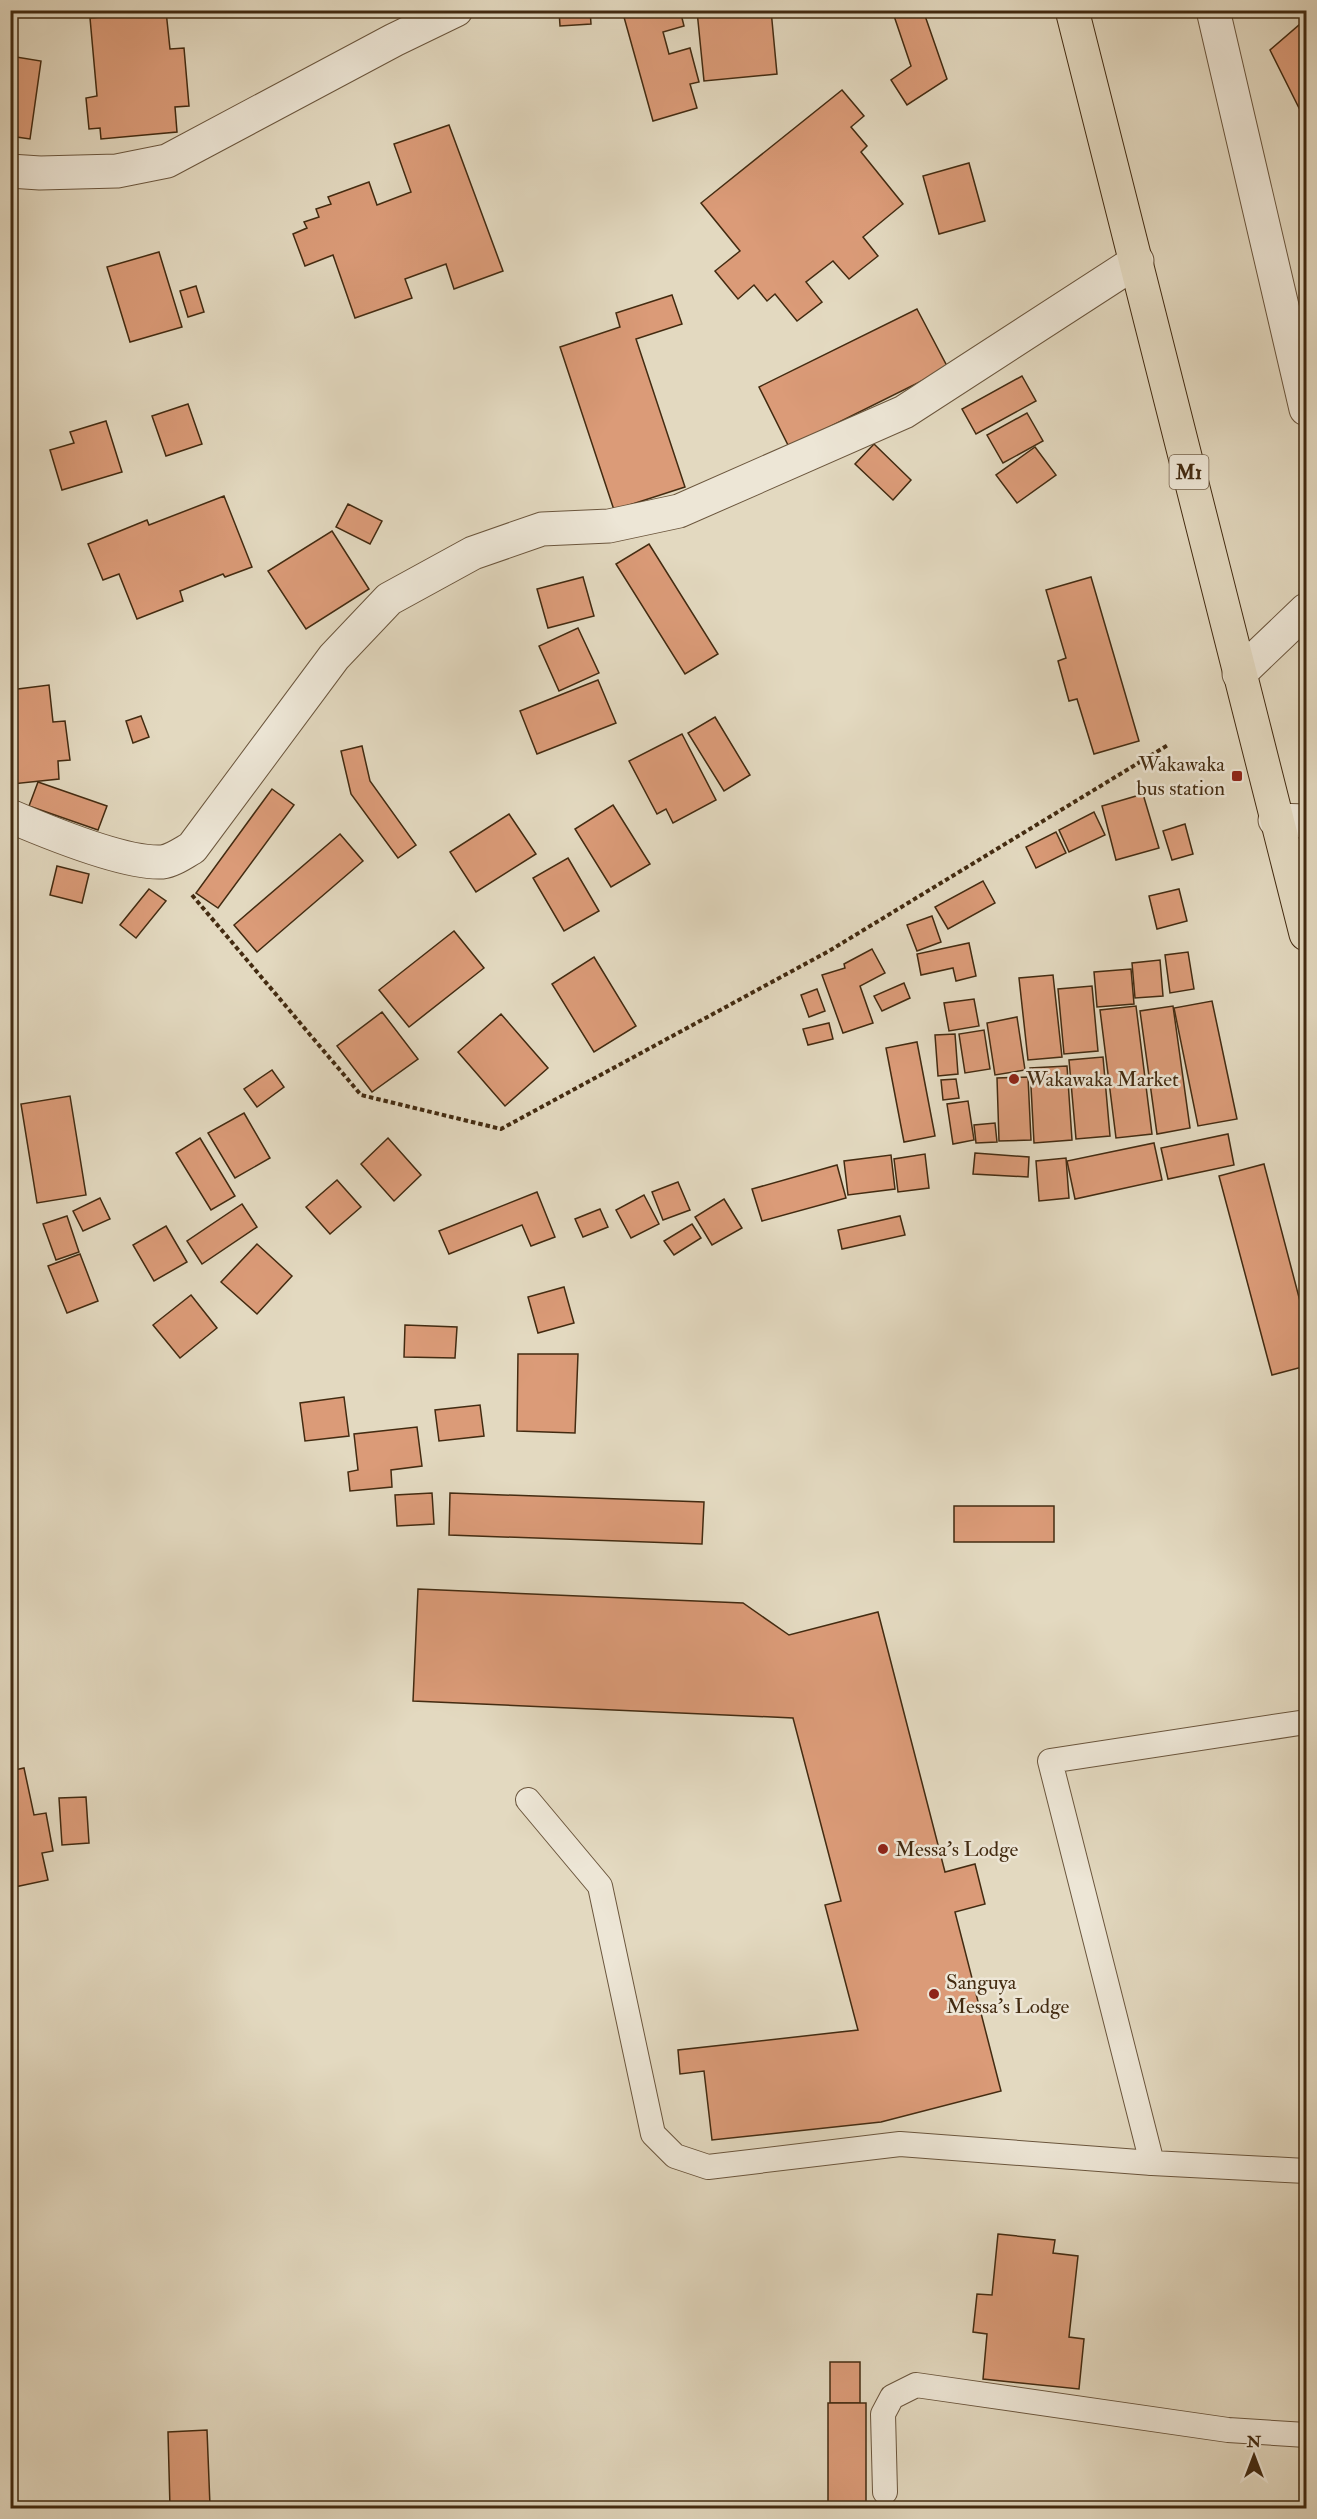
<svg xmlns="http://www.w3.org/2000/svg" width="1317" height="2519" font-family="'IM FELL Double Pica',serif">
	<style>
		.building { fill: #db9b78; stroke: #432b11; stroke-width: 1.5 }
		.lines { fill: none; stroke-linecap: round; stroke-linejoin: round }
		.service-casing { stroke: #6b563d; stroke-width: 26 }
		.minor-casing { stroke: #6b563d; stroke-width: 35 }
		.trunk-casing { stroke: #432b11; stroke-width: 35 }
		.path { stroke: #432b11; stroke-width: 4; stroke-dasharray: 4.5 3; stroke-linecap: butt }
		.service { stroke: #ede6d6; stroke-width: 24 }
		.minor { stroke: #ede6d6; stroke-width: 33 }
		.trunk { stroke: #e3d9c0; stroke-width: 33 }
		.poi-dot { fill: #8f2418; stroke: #ede6d6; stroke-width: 2 }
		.labels { text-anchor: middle; stroke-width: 5; stroke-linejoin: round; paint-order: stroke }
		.shield { fill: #ede6d6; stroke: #76634c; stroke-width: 1.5 }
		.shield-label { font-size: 20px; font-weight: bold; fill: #432b11 }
		.poi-label { font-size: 21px; fill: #432b11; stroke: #ede6d6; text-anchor: start }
	</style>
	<rect width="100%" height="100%" fill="#e3d9c0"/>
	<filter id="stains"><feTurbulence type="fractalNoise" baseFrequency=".00333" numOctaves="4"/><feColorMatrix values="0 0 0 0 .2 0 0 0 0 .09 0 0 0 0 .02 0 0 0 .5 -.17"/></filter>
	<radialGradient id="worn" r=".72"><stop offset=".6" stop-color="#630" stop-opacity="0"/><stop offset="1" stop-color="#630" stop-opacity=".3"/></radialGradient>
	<!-- building -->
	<g class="building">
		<path d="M 559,10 L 590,10 L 591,24 L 560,26 Z"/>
		<path d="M 622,10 L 680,10 L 684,26 L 663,32 L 669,54 L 690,48 L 699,82 L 690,84 L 697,108 L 653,121 Z"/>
		<path d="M 771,10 L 777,74 L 704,81 L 697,11 Z"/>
		<path d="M 892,10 L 923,10 L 947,79 L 907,105 L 891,80 L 911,66 Z"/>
		<path d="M 166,11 L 170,49 L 184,48 L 189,106 L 175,107 L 177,132 L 101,139 L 100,128 L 89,129 L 86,98 L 97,96 L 90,18 Z"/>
		<path d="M 1306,19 L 1306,122 L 1270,50 Z"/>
		<path d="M 10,56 L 41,61 L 30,139 L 10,136 Z"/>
		<path d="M 842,90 L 864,116 L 851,127 L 867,146 L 861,152 L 903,204 L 863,237 L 878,256 L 849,279 L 833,261 L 806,282 L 822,302 L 797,321 L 775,294 L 767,301 L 754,285 L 738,299 L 715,271 L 740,251 L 701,203 Z"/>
		<path d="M 449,125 L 503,271 L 454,289 L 446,264 L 405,279 L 412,298 L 355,318 L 333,255 L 305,266 L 293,234 L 307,228 L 304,222 L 319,217 L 316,209 L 331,204 L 328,197 L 369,182 L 377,205 L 411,192 L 394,144 Z"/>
		<path d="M 969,163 L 985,221 L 939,234 L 923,176 Z"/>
		<path d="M 159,252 L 182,327 L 130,342 L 107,267 Z"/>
		<path d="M 196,286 L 204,312 L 188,317 L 180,291 Z"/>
		<path d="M 672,295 L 682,324 L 636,339 L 685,487 L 614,510 L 560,347 L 620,327 L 616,313 Z"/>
		<path d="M 917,309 L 948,368 L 789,447 L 759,387 Z"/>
		<path d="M 1022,376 L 1036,401 L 976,434 L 962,409 Z"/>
		<path d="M 188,404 L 202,444 L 166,456 L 152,416 Z"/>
		<path d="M 1027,413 L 1043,441 L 1003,463 L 987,435 Z"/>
		<path d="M 106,421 L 122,472 L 62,490 L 50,450 L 74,443 L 70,432 Z"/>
		<path d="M 874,444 L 911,480 L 893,500 L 855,464 Z"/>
		<path d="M 1035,447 L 1056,475 L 1017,503 L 996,475 Z"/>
		<path d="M 224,496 L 252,567 L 225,577 L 223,574 L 180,591 L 183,601 L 137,619 L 119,574 L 103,580 L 88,544 L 147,520 L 149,525 Z"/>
		<path d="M 348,504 L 382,521 L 370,544 L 336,527 Z"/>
		<path d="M 332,531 L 369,589 L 306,629 L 268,571 Z"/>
		<path d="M 649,544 L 718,654 L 685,674 L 616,564 Z"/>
		<path d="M 583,577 L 594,616 L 548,628 L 537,589 Z"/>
		<path d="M 1091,577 L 1139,741 L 1094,754 L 1077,699 L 1069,701 L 1058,661 L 1066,658 L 1046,590 Z"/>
		<path d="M 578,628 L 599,673 L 559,691 L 539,646 Z"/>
		<path d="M 598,680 L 616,723 L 537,754 L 520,711 Z"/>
		<path d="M 49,685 L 53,722 L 65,721 L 70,760 L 58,761 L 59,779 L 12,784 L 10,690 Z"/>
		<path d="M 141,716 L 149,737 L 133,743 L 126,721 Z"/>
		<path d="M 715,717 L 750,775 L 724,791 L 688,733 Z"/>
		<path d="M 682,734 L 716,800 L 673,823 L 666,809 L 657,814 L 629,761 Z"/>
		<path d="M 362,746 L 370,781 L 416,845 L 398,858 L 351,794 L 341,751 Z"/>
		<path d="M 38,782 L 107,806 L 98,830 L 29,806 Z"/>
		<path d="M 272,789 L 294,805 L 218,908 L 196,893 Z"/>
		<path d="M 1143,794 L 1159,848 L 1116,860 L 1102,806 Z"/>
		<path d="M 613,805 L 650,864 L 611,887 L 575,829 Z"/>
		<path d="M 1094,812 L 1105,835 L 1069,852 L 1059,830 Z"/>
		<path d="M 509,814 L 536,854 L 476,892 L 450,852 Z"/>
		<path d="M 1185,824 L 1193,854 L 1172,860 L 1163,831 Z"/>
		<path d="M 1056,832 L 1066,853 L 1036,868 L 1026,847 Z"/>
		<path d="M 340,834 L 363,861 L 257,952 L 234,925 Z"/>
		<path d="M 568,858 L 599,911 L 564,931 L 533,878 Z"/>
		<path d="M 57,866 L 89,874 L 82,903 L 50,895 Z"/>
		<path d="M 983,881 L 995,903 L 948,929 L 935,907 Z"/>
		<path d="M 149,889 L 166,901 L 136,938 L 120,925 Z"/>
		<path d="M 1179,889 L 1187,921 L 1157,929 L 1149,896 Z"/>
		<path d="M 932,916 L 941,942 L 917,951 L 907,925 Z"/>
		<path d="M 454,931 L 484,968 L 409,1027 L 379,990 Z"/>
		<path d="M 969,943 L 976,976 L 956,981 L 953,968 L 921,975 L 917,954 Z"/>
		<path d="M 872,949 L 885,973 L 860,986 L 873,1023 L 843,1033 L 822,975 L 845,968 L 844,964 Z"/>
		<path d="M 1188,952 L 1194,989 L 1170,993 L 1165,955 Z"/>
		<path d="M 594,957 L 636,1026 L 594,1052 L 552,984 Z"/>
		<path d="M 1160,960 L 1163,996 L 1135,998 L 1132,963 Z"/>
		<path d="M 1131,969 L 1134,1004 L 1097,1007 L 1094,972 Z"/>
		<path d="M 1053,975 L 1062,1057 L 1028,1060 L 1019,978 Z"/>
		<path d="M 904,983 L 910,998 L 882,1011 L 874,996 Z"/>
		<path d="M 1092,986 L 1098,1051 L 1064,1054 L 1058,989 Z"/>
		<path d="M 817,989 L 825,1011 L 809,1017 L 801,995 Z"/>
		<path d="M 974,999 L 979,1026 L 949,1031 L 944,1003 Z"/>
		<path d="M 1212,1001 L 1237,1119 L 1198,1126 L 1174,1008 Z"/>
		<path d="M 1136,1006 L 1152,1134 L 1116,1138 L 1100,1010 Z"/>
		<path d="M 1173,1006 L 1190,1128 L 1157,1134 L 1140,1011 Z"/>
		<path d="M 382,1012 L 418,1059 L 372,1092 L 337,1046 Z"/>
		<path d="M 501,1014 L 548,1068 L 505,1106 L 458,1052 Z"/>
		<path d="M 1017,1017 L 1025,1070 L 995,1075 L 987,1023 Z"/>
		<path d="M 829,1023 L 833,1039 L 808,1045 L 803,1029 Z"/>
		<path d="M 984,1030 L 990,1069 L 965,1073 L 959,1034 Z"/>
		<path d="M 955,1034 L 958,1074 L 938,1076 L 935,1035 Z"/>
		<path d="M 917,1042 L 935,1136 L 904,1142 L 886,1048 Z"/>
		<path d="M 1103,1057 L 1110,1136 L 1076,1139 L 1069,1060 Z"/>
		<path d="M 1067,1066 L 1072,1140 L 1034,1143 L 1030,1068 Z"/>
		<path d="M 272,1070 L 284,1087 L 257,1107 L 244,1089 Z"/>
		<path d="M 1028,1077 L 1031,1140 L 999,1141 L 997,1078 Z"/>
		<path d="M 956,1079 L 959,1098 L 943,1100 L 941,1080 Z"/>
		<path d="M 70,1096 L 86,1195 L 37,1203 L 21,1104 Z"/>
		<path d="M 968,1101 L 974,1140 L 953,1144 L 947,1104 Z"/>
		<path d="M 244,1113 L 270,1158 L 235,1178 L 208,1133 Z"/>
		<path d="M 995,1123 L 997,1142 L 976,1143 L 974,1125 Z"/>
		<path d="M 1228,1134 L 1234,1165 L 1168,1179 L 1161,1148 Z"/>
		<path d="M 200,1138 L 235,1196 L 211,1210 L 176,1153 Z"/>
		<path d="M 388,1138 L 421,1175 L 394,1201 L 361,1164 Z"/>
		<path d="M 1154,1143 L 1162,1180 L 1075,1199 L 1067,1161 Z"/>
		<path d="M 975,1153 L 1029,1157 L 1028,1177 L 973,1174 Z"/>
		<path d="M 925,1154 L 929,1188 L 898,1192 L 894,1159 Z"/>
		<path d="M 891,1155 L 895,1189 L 848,1195 L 844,1161 Z"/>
		<path d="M 1066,1158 L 1069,1198 L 1039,1201 L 1036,1161 Z"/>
		<path d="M 1264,1164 L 1306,1324 L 1306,1366 L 1272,1375 L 1219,1176 Z"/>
		<path d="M 837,1165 L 846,1198 L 762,1221 L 752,1189 Z"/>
		<path d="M 337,1180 L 361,1207 L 330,1234 L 306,1207 Z"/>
		<path d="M 678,1182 L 690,1210 L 663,1220 L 652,1192 Z"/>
		<path d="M 537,1192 L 555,1237 L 531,1246 L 522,1225 L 449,1254 L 439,1231 Z"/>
		<path d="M 644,1195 L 659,1224 L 631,1238 L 616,1210 Z"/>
		<path d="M 100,1198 L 110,1219 L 83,1231 L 73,1211 Z"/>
		<path d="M 724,1199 L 742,1228 L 712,1245 L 695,1217 Z"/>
		<path d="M 242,1204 L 257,1227 L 202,1264 L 187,1241 Z"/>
		<path d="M 600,1209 L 608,1227 L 583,1237 L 575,1219 Z"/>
		<path d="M 67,1216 L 79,1252 L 56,1260 L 43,1224 Z"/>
		<path d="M 900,1216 L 905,1235 L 842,1249 L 838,1230 Z"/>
		<path d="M 692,1224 L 701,1238 L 674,1255 L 664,1241 Z"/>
		<path d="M 166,1226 L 187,1262 L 154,1281 L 133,1245 Z"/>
		<path d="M 257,1244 L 292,1276 L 257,1314 L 221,1282 Z"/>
		<path d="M 80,1254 L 98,1301 L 67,1313 L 48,1266 Z"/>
		<path d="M 564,1287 L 574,1323 L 538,1333 L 528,1297 Z"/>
		<path d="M 191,1295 L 217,1328 L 180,1358 L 153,1325 Z"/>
		<path d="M 405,1325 L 457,1327 L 455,1358 L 404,1357 Z"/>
		<path d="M 518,1354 L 578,1354 L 575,1433 L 517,1431 Z"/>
		<path d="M 344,1397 L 349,1436 L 305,1441 L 300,1403 Z"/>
		<path d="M 480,1405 L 484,1436 L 439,1441 L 435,1410 Z"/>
		<path d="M 417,1427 L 422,1466 L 391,1470 L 392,1487 L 350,1491 L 348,1472 L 358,1470 L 354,1434 Z"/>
		<path d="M 432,1493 L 434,1524 L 397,1526 L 395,1495 Z"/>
		<path d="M 450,1493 L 704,1502 L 702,1544 L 449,1535 Z"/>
		<rect x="954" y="1506" width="100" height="36"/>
		<path d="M 418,1589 L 743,1603 L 789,1635 L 878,1612 L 945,1872 L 975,1864 L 985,1904 L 955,1912 L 1001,2091 L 881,2122 L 712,2140 L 704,2071 L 680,2074 L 678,2050 L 858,2030 L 825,1905 L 841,1901 L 793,1718 L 413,1701 Z"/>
		<path d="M 24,1768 L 34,1815 L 46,1813 L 53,1851 L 42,1853 L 48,1880 L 10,1888 L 10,1771 Z"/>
		<path d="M 86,1797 L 89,1843 L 62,1845 L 59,1798 Z"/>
		<path d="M 998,2234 L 1055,2240 L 1053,2253 L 1078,2256 L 1069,2337 L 1084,2339 L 1079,2389 L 983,2379 L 987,2334 L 973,2332 L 977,2294 L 992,2295 Z"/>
		<rect x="830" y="2362" width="30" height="41"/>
		<rect x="828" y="2403" width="38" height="105"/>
		<path d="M 207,2430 L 210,2506 L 170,2508 L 168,2432 Z"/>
	</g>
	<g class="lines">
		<defs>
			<g id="service">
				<path d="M 1306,1722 L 1050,1761 L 1152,2163 L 1306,2171"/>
				<path d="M 528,1800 L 600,1886 L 653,2134 L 675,2156 L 708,2167 L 900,2144 L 1152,2163"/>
				<path d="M 885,2492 L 883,2414 L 892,2397 L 916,2385 L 1228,2430 L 1306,2435"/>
			</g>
			<g id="minor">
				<path d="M 1213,10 L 1306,409"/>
				<path d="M 10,171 L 40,173 L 117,171 L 167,161 L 394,40 L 456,10"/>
				<path d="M 1239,674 L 1306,610"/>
				<path d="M 10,816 C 45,831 125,864 162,862 C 172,861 183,853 192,848 L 334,657 L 389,599 L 473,553 L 542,529 L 609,526 L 679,511 L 904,412 L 1137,261"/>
				<path d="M 1275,820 L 1306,821"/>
			</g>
			<path id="trunk" d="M 1072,10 L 1306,934"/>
		</defs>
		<!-- service casing -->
		<use href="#service" class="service-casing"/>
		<!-- minor casing -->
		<use href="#minor" class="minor-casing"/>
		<!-- trunk casing -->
		<use href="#trunk" class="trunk-casing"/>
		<!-- path -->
		<path class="path" d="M 192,895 L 361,1095 L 501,1129 L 829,951 L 1168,745"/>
		<!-- service -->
		<use href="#service" class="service"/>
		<!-- minor -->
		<use href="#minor" class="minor"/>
		<!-- trunk -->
		<use href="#trunk" class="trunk"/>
	</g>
	<!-- markers -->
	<g class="poi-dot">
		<rect x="1231" y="770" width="12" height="12" rx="3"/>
		<circle cx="1014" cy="1079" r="6"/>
		<circle cx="883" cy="1849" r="6"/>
		<circle cx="934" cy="1994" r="6"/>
	</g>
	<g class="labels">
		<!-- shield labels -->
		<rect class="shield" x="1169.5" y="455" width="39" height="34" rx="4.5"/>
		<g class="shield-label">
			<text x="1189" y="479">M1</text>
		</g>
		<!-- poi labels -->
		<g class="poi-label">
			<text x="1225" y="771" text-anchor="end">Wakawaka<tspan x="1225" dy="24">bus station</tspan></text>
			<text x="1026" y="1086">Wakawaka Market</text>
			<text x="895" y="1856">Messa's Lodge</text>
			<text x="946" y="1989">Sanguya<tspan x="946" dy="24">Messa's Lodge</tspan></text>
		</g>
	</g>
	<!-- margin -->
	<rect width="1317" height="2519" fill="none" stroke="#e3d9c0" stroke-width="36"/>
	<rect x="12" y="12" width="1293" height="2495" fill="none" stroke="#432b11" stroke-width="3"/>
	<rect x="18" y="18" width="1281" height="2483" fill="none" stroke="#432b11" stroke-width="1.5"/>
	<!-- north arrow -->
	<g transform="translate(1254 2456)" stroke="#ede6d6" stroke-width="4.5" paint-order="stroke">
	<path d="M0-4.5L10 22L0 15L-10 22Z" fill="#432b11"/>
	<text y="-9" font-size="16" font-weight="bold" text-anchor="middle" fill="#432b11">N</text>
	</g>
	<rect width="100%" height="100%" filter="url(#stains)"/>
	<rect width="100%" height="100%" fill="url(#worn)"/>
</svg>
